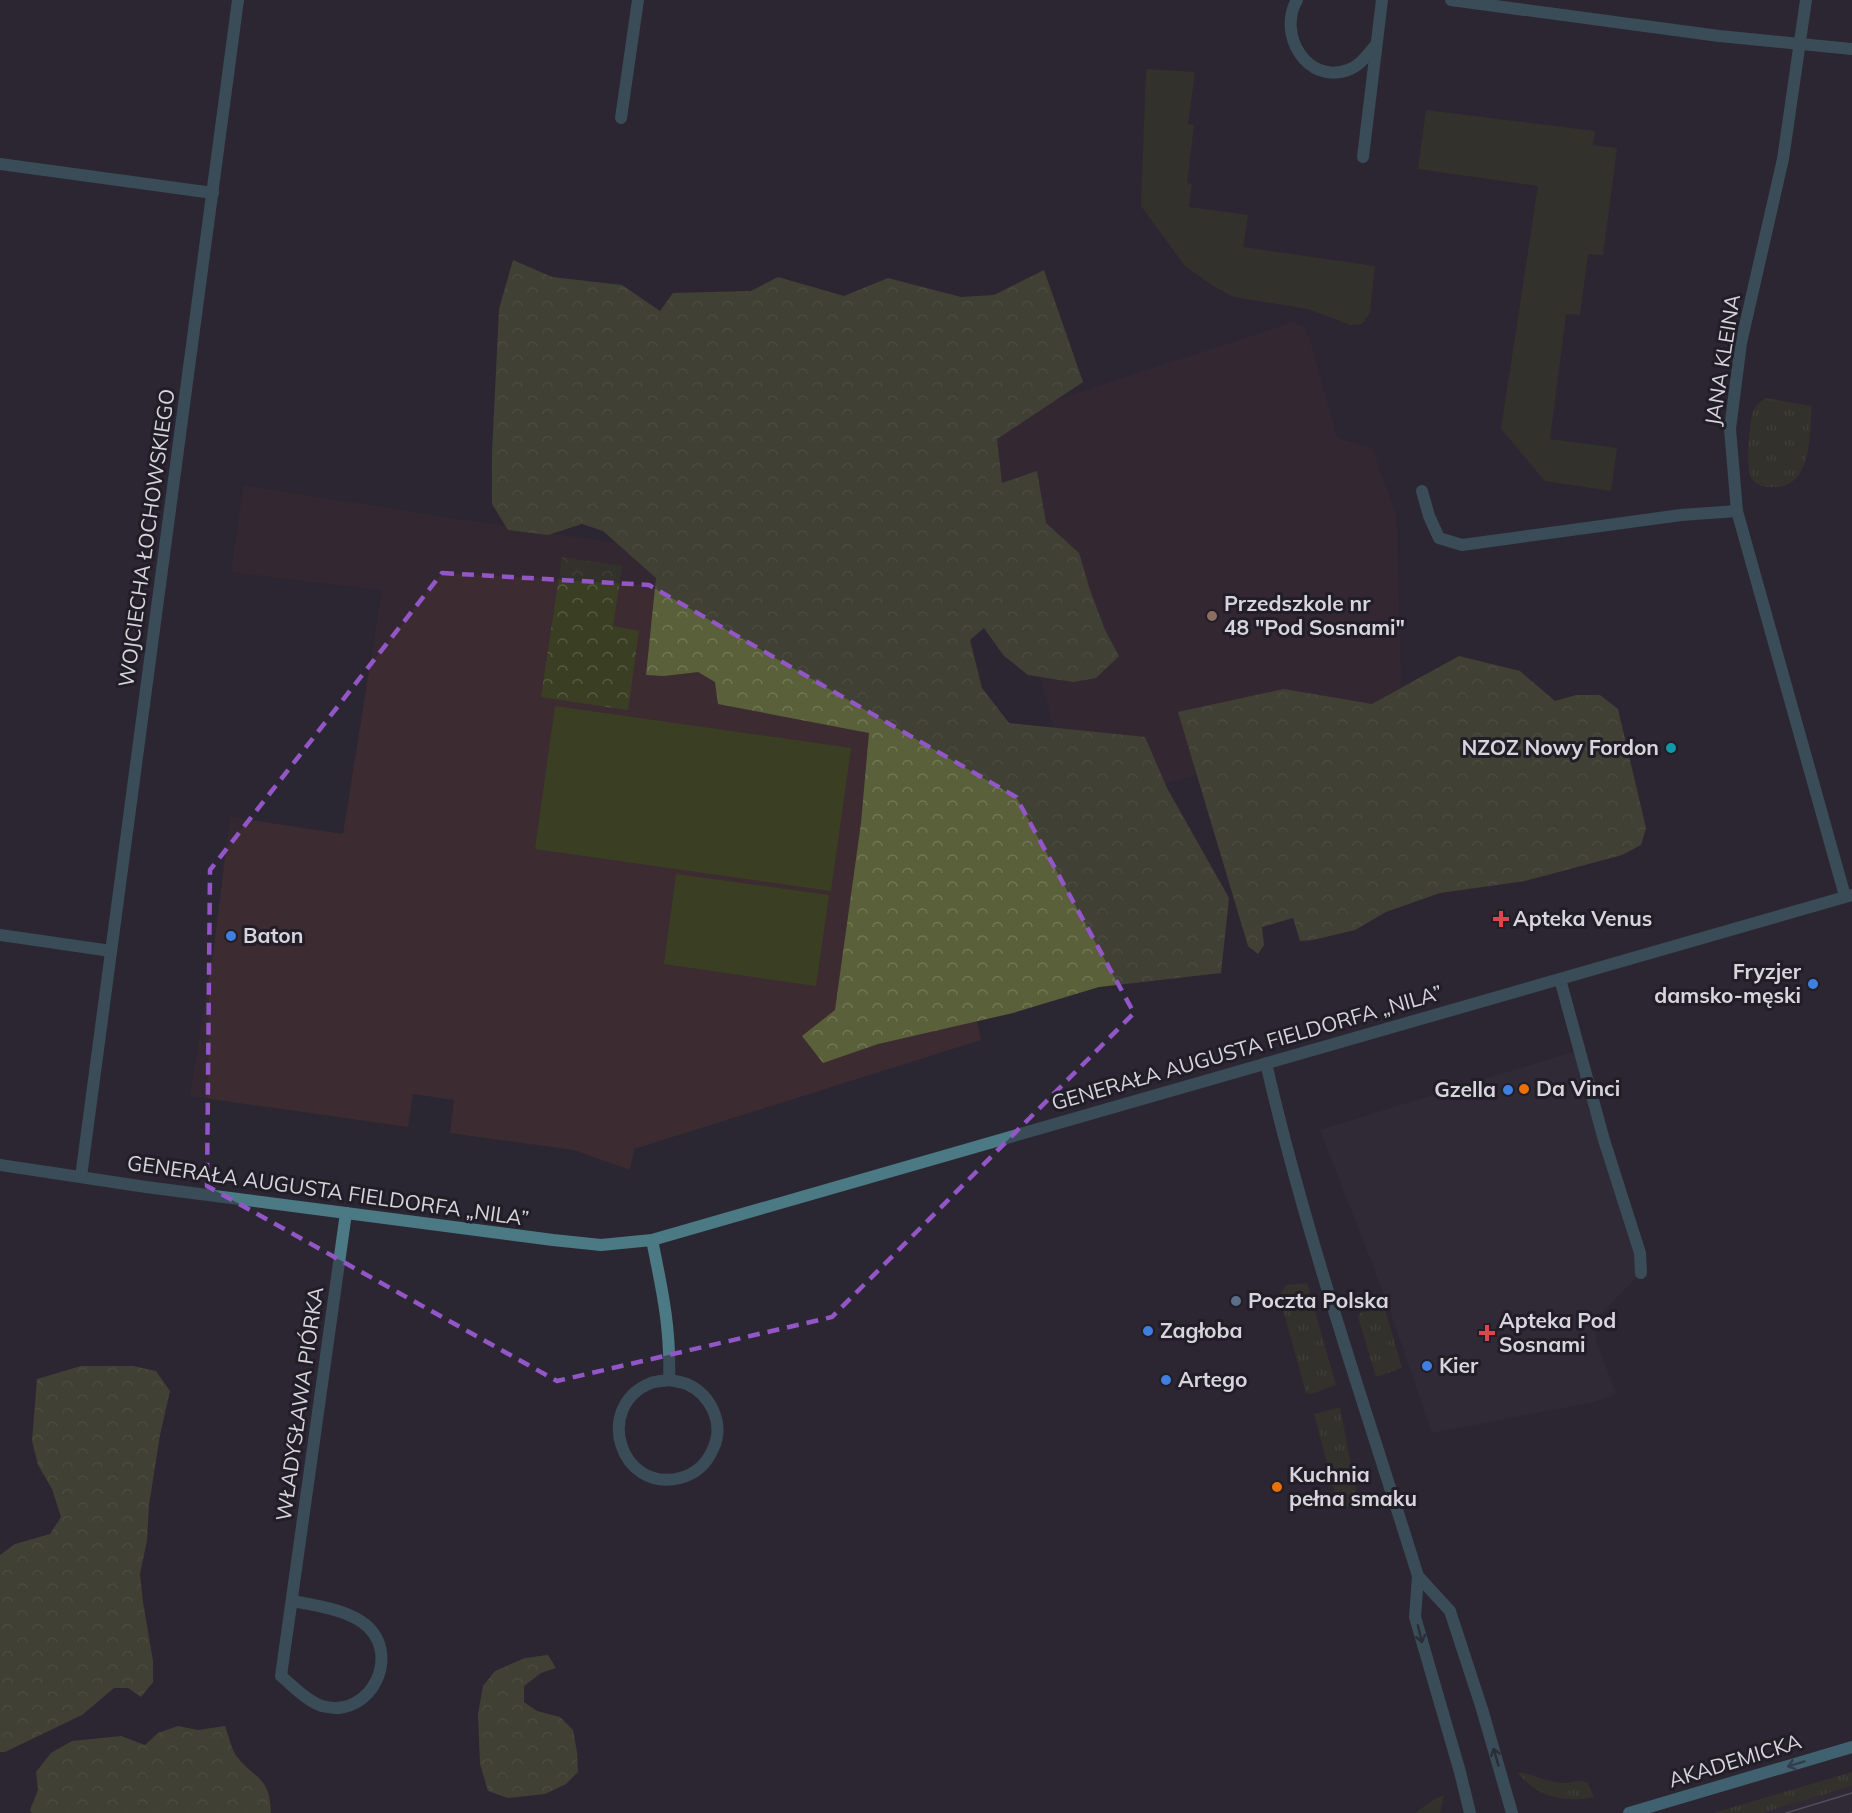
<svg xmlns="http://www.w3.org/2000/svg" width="1852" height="1813" font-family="Mulish,sans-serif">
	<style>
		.built { fill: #352f3f }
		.education { fill: #3d2b32 }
		.grass { fill: url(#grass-tufts) }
		.forest { fill: url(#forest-crowns) }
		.park { fill: url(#park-crowns) }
		.garden { fill: #3a3f24 }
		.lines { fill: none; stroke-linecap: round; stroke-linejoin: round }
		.street { stroke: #4b7a85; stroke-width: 12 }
		.secondary { stroke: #5aa8ba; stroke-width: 12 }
		.tram { stroke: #827e87; stroke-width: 1.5 }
		.oneway { stroke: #2c353f }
		.oneway2 { stroke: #3b5c6a }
		.marked { fill: none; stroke: #9256c6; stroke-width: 4.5; stroke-dasharray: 12 8; stroke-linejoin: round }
		.education-dot { fill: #8d6e63; stroke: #211e28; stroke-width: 2 }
		.culture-dot { fill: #0f9aa8; stroke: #211e28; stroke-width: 2 }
		.health-dot { fill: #e0444e; stroke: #211e28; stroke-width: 2 }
		.shop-dot { fill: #3f7fe0; stroke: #211e28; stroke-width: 2 }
		.food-dot { fill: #e8710a; stroke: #211e28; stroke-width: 2 }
		.service-dot { fill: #5c6f8a; stroke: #211e28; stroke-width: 2 }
		.labels { text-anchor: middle; stroke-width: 6; stroke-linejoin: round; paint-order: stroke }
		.street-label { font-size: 21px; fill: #d7d4db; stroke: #211e28 }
		.poi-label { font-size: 21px; font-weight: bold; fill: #d7d4db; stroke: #211e28; text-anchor: start }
	</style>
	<defs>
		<pattern id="grass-tufts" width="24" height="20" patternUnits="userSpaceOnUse" patternTransform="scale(1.5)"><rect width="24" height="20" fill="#3a3f24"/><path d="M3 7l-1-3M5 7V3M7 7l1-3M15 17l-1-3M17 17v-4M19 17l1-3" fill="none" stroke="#565a43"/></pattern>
		<pattern id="forest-crowns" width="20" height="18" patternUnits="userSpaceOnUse" patternTransform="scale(1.5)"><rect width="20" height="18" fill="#5a613a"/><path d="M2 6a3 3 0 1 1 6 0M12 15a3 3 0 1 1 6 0" fill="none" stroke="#717756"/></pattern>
		<pattern id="park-crowns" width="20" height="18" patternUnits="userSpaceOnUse" patternTransform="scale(1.5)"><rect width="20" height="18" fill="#3a3f24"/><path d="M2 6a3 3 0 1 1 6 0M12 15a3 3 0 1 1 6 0" fill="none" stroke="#565a43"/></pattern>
	</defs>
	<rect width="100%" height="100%" fill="#2b2732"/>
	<!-- built -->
	<g class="built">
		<path d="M 1579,1050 L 1641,1273 L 1596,1319 L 1596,1340 L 1616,1394 L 1594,1402 L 1432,1433 L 1387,1302 L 1320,1130 Z"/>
		<path d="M 1852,1786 L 1852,1813 L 1761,1813 Z"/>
	</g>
	<!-- education -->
	<g class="education">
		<path d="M 1293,322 L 1306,328 L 1337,438 L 1372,448 L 1396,515 L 1402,717 L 1075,809 L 975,427 Z"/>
		<path d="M 244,486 L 658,550 L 851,578 L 955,917 L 981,1040 L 634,1149 L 630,1170 L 574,1150 L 450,1133 L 454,1100 L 413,1094 L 408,1127 L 190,1096 L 214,947 L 230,817 L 343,834 L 382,590 L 231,572 Z"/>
	</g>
	<!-- grass -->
	<g class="grass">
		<path d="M 1765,398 L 1812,406 C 1809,435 1813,490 1771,487 C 1763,487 1754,485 1751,477 C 1746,466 1749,425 1753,412 C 1755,406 1760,402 1765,398 Z"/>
		<path d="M 1307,1283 L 1336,1385 L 1312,1394 L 1306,1393 L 1279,1295 L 1287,1285 Z"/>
		<path d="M 1384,1306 L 1402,1368 L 1376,1377 L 1358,1317 L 1360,1313 Z"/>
		<path d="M 1340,1407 L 1359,1506 L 1339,1508 L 1314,1414 Z"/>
		<path d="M 1852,1772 L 1852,1786 L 1761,1813 L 1713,1813 Z"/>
		<path d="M 1524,1773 C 1537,1776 1550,1783 1564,1783 C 1574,1782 1578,1779 1588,1783 L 1594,1797 C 1565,1803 1538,1798 1518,1773 Z"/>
		<path d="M 1444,1795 L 1440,1813 L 1415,1813 L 1433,1800 Z"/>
	</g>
	<!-- forest -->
	<g class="forest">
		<path d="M 513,260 L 552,277 L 622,285 L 660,311 L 673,293 L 751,291 L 778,277 L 844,296 L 888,278 L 961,297 L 994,295 L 1044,270 L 1083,382 L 997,439 L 1002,483 L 1037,471 L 1046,523 L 1079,553 L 1090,590 L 1105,630 L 1119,656 L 1096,678 L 1073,682 L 1028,675 L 1004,656 L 984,628 L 970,640 L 982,688 L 1009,723 L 1145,737 L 1167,788 L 1229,898 L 1221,973 L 1099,987 L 1013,1013 L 878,1044 L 823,1063 L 802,1036 L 835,1010 L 861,823 L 869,733 L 718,704 L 715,682 L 698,672 L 664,676 L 646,675 L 656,578 L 603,531 L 582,524 L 548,535 L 508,530 L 492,504 L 492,453 L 499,309 Z"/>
		<path d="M 1459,656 L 1520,671 L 1555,701 L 1576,695 L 1600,695 L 1618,709 L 1646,828 L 1641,845 L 1622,855 L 1525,881 L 1440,893 L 1386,912 L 1355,930 L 1313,940 L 1300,941 L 1293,918 L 1262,927 L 1264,945 L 1258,954 L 1248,946 L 1178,712 L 1284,689 L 1372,704 Z"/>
		<path d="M 81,1366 L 133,1366 L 156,1371 L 170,1391 L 160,1435 L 149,1505 L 147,1540 L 140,1574 L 143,1602 L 153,1661 L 153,1682 L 141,1697 L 128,1688 L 114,1688 L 82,1715 L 5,1752 L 0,1752 L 0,1555 L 15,1544 L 50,1534 L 61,1517 L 52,1489 L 38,1465 L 32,1441 L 37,1379 Z"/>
		<path d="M 548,1655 L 556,1668 L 541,1673 L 524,1686 L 524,1702 L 537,1711 L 560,1717 L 573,1730 L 577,1752 L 578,1772 L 566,1784 L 545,1794 L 508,1798 L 488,1791 L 480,1764 L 478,1714 L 483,1686 L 495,1671 L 525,1658 Z"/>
		<path d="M 178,1726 L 198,1730 L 225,1726 C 229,1736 231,1750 238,1758 C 257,1781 270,1777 271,1813 L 32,1813 L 30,1810 L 38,1790 L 36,1772 L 51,1753 L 72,1741 L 121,1736 L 145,1745 L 158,1733 Z"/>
	</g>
	<!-- park -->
	<path class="park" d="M 562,557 L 622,566 L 613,626 L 639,631 L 628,710 L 541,697 Z"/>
	<!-- garden -->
	<g class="garden">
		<path d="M 1146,69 L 1195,72 L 1188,124 L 1194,125 L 1187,183 L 1192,184 L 1189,207 L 1248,215 L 1243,247 L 1375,266 L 1370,313 L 1362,324 L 1351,325 L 1308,309 L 1234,297 L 1213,286 L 1185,266 L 1141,206 Z"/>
		<path d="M 1426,110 L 1595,131 L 1593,145 L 1617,148 L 1603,255 L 1588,254 L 1580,315 L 1566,314 L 1550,439 L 1617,448 L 1611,491 L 1545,481 L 1501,429 L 1538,186 L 1418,169 Z"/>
		<path d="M 555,706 L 851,748 L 831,891 L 535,849 Z"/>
		<path d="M 676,874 L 829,895 L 816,986 L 664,964 Z"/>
	</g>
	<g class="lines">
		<!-- street -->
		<g class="street">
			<path d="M 1297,0 C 1277,34 1307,85 1348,70 C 1360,66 1367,55 1375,46"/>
			<path d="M 1451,0 L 1719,36 L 1852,49"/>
			<path d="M 1806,0 L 1783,159 L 1741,343 L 1730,429 L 1737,511 L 1845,896"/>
			<path d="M 621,118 L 638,0"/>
			<path d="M 1363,157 L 1382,0"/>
			<path d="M 0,164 L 213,193"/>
			<path d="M 1422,491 L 1429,516 L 1439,538 L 1462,545 L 1681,515 L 1737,511"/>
			<path d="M 0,935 L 111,951"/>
			<path d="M 1560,979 L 1604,1140 L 1640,1253 L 1641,1273"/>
			<path d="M 1266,1063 C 1306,1237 1365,1406 1418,1576 L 1415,1617 L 1460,1772 L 1470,1813"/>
			<path d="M 0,1165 L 146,1187 L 553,1240 L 601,1245 L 652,1240 L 1852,895"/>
			<path d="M 81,1177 L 238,0"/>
			<path d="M 652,1240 C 662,1289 671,1329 669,1380 C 663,1381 656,1381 651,1383 C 593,1406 620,1493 680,1478 C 696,1474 707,1463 713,1449 C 725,1424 711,1395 687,1384 C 681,1382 675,1381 669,1380"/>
			<path d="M 1418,1576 L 1450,1611 L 1482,1709 L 1512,1813"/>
			<path d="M 292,1601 C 314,1605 343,1609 362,1622 C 404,1651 372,1720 322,1706 C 307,1701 293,1686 281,1676 L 346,1213"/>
		</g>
		<!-- secondary -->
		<path class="secondary" d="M 1629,1813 L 1852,1747"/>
		<!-- tram -->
		<g class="tram">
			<path d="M 1786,1813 L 1852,1793"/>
			<path d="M 1851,1813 L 1852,1813"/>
		</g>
	</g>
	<!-- one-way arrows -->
	<defs><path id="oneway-shaft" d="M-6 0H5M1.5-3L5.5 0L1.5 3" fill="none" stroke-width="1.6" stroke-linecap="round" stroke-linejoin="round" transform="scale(1.5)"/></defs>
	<g class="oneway">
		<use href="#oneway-shaft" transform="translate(1420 1634) rotate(76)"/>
		<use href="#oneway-shaft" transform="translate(1496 1757) rotate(-106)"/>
	</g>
	<use class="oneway2" href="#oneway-shaft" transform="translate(1796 1764) rotate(163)"/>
	<!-- marked area -->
	<path d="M0 0H1852V1813H0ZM 442,573 L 649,585 L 1016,797 L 1134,1013 L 832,1317 L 557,1381 L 207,1186 L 210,870 Z" fill="#2b2732" fill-opacity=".55" fill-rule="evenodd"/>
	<path class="marked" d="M 442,573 L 649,585 L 1016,797 L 1134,1013 L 832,1317 L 557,1381 L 207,1186 L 210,870 Z"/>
	<!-- markers -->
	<circle class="education-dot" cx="1212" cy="616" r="6"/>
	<circle class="culture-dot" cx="1671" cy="748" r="6"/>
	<g class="health-dot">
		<path d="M1498 910h6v6h6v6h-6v6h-6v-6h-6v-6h6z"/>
		<path d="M1484 1324h6v6h6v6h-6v6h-6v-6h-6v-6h6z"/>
	</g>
	<g class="shop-dot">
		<circle cx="231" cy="936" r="6"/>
		<circle cx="1813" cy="984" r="6"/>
		<circle cx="1508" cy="1090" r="6"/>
		<circle cx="1148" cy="1331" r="6"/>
		<circle cx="1427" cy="1366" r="6"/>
		<circle cx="1166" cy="1380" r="6"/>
	</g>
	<g class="food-dot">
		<circle cx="1524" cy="1089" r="6"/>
		<circle cx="1277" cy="1487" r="6"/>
	</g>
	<circle class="service-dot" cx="1236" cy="1301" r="6"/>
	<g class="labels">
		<!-- street labels -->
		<g class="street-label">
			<text transform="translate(1723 360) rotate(-81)" y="7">JANA KLEINA</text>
			<text transform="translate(147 538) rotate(-82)" y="7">WOJCIECHA ŁOCHOWSKIEGO</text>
			<text transform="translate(1247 1048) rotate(-16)" y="7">GENERAŁA AUGUSTA FIELDORFA „NILA”</text>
			<text transform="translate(328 1191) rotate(8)" y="7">GENERAŁA AUGUSTA FIELDORFA „NILA”</text>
			<text transform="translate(300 1404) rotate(-82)" y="7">WŁADYSŁAWA PIÓRKA</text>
			<text transform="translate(1735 1761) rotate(-17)" y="7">AKADEMICKA</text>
		</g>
		<!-- poi labels -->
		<g class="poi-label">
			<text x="1224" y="611">Przedszkole nr<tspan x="1224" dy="24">48 "Pod Sosnami"</tspan></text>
			<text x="1659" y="755" text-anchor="end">NZOZ Nowy Fordon</text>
			<text x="1513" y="926">Apteka Venus</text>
			<text x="243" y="943">Baton</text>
			<text x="1801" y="979" text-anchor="end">Fryzjer<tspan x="1801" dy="24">damsko-męski</tspan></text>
			<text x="1536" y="1096">Da Vinci</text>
			<text x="1496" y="1097" text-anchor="end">Gzella</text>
			<text x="1248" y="1308">Poczta Polska</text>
			<text x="1499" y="1328">Apteka Pod<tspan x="1499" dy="24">Sosnami</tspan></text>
			<text x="1160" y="1338">Zagłoba</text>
			<text x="1439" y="1373">Kier</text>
			<text x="1178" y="1387">Artego</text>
			<text x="1289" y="1482">Kuchnia<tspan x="1289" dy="24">pełna smaku</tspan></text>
		</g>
	</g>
</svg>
